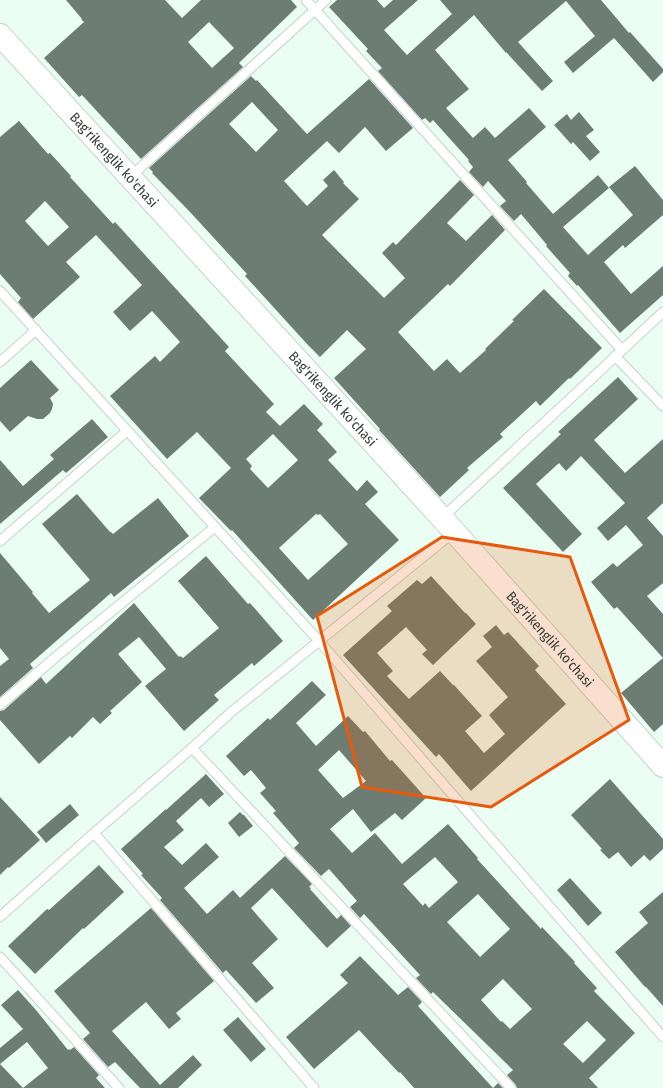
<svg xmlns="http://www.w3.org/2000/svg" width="663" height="1088" font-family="'Fira Sans Condensed',sans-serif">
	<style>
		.building { fill: #6d7d74; fill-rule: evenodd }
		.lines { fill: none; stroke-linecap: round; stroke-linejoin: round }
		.lane-casing { stroke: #c2d4c9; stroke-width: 11 }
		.secondary-casing { stroke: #c2d4c9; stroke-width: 24 }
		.lane { stroke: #fff; stroke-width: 9 }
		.secondary { stroke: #fff; stroke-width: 22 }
		.marked { fill: #e8590c; fill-opacity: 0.2; stroke: #e8590c; stroke-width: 3; stroke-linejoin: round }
		.labels { text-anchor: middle; stroke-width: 4; stroke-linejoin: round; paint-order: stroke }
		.street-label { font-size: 14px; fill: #363d39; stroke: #ebfef3 }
	</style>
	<rect width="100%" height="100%" fill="#ebfef3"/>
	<!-- building -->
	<g class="building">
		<path d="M 66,0 L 165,0 L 182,18 L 201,0 L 291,0 L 297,7 L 239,63 L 243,67 L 141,159 L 82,95 L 79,97 L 44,58 L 84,22 L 81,19 L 82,19 ZM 209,22 L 234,48 L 212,68 L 188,42 Z"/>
		<path d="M 337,0 L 377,0 L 384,8 L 393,0 L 418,0 L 384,30 L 407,55 L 452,14 L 440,0 L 601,0 L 629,33 L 630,32 L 663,69 L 663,72 L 653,82 L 614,38 L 573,73 L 564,62 L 595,36 L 566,1 L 518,42 L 553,81 L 542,91 L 506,52 L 506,53 L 474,15 L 435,50 L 469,89 L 446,108 L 473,138 L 485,127 L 495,138 L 529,108 L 546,127 L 508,160 L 527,182 L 526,183 L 553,214 L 598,175 L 609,188 L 563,227 L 588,255 L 633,215 L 609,187 L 635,166 L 663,200 L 663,215 L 625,248 L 623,245 L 604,262 L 631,294 L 663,266 L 663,295 L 620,333 L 578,285 L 577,286 L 568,276 L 570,273 L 546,246 L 547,245 L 521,214 L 514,221 L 500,206 L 506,201 L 488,181 L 483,187 L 469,172 L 473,167 L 468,161 L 469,160 L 433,120 L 430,123 L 425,118 L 422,120 L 378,71 L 382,68 L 366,51 L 368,49 L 329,7 Z"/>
		<path d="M 251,76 L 256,81 L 257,80 L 307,134 L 369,79 L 413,128 L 386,151 L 365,127 L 339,153 L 327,141 L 284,181 L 307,206 L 328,186 L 323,180 L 334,170 L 344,182 L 343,183 L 359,199 L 322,235 L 384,298 L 405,278 L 382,253 L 393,242 L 396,245 L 460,180 L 474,195 L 447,223 L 466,241 L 492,215 L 505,230 L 450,286 L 448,284 L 398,332 L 434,371 L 447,359 L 460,373 L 486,350 L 485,349 L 514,321 L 512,320 L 544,289 L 602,348 L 570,379 L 569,378 L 540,406 L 536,401 L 500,434 L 503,437 L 467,468 L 469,470 L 440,497 L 379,430 L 380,429 L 334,378 L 366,349 L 347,330 L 320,357 L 307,344 L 245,276 L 247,274 L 190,212 L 152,173 L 153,172 L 149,168 ZM 252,102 L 278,130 L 256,152 L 229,124 Z"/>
		<path d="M 579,112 L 594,130 L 586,136 L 600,152 L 590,161 L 573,142 L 571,144 L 554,125 L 567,114 L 571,120 Z"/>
		<path d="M 19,121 L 48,154 L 50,153 L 71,176 L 70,177 L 113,224 L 115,222 L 229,347 L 225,351 L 274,404 L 266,412 L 280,426 L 304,404 L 323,424 L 317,430 L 337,452 L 328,460 L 357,491 L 367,480 L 378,492 L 365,504 L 399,540 L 313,620 L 232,530 L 231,531 L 199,498 L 231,468 L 197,432 L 167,459 L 110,396 L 155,356 L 160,362 L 180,342 L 152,311 L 130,331 L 113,312 L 142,285 L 96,235 L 66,262 L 80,277 L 33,319 L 18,302 L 21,298 L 0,274 L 0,137 ZM 45,201 L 69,227 L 48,246 L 25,221 ZM 273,434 L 298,460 L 268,488 L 250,469 L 252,466 L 246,459 ZM 316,514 L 318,515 L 320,514 L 348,544 L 308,580 L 279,548 Z"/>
		<path d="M 31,360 L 59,390 L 50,398 L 53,404 L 52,409 L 50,413 L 43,419 L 37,419 L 28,416 L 10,432 L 0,421 L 0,388 Z"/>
		<path d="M 618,377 L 638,399 L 594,440 L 625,473 L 663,439 L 663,503 L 647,518 L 663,536 L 663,583 L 647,596 L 663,614 L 663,724 L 654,732 L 621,693 L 663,658 L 617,607 L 614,609 L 591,582 L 613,563 L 617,567 L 643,545 L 626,525 L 608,541 L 597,528 L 625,503 L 581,456 L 566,471 L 559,463 L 536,484 L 582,534 L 563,552 L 503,488 L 561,434 L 558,432 Z"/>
		<path d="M 92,419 L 108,437 L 66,473 L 63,470 L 0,524 L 0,460 L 23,486 L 54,459 L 50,455 Z"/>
		<path d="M 77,494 L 110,532 L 111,532 L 113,534 L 158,498 L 189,536 L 114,597 L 111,593 L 30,664 L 33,668 L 0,697 L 0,666 L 9,659 L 0,648 L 0,553 L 33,592 L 32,593 L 49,613 L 90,580 L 42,524 Z"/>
		<path d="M 206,556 L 248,604 L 250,603 L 283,641 L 254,666 L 252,663 L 214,695 L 219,700 L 184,731 L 145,686 L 166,669 L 139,637 L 118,654 L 142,682 L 110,711 L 112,713 L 100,724 L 93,717 L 72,738 L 70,736 L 39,764 L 0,720 L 0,711 L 4,710 L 41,677 L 46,684 L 134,603 L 179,657 L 180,656 L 183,658 L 219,628 L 178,581 Z"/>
		<path d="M 431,576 L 465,613 L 466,613 L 476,624 L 433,665 L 422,654 L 427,650 L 406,627 L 377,653 L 393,671 L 387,676 L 409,699 L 440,671 L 453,685 L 454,685 L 482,716 L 465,731 L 484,753 L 505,734 L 489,715 L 508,697 L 476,661 L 492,647 L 483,636 L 496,625 L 504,635 L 508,632 L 539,666 L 535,670 L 566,704 L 471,791 L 439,754 L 436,757 L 343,655 L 392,611 L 387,606 L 417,580 L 422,584 Z"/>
		<path d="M 312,681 L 326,695 L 296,723 L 316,746 L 348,716 L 363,732 L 365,731 L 390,761 L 392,760 L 426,798 L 402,820 L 395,813 L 371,832 L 353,809 L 330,829 L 352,853 L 375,833 L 402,864 L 448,824 L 478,858 L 477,859 L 541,929 L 542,927 L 575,962 L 574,963 L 597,988 L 594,991 L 635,1033 L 589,1078 L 598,1088 L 517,1088 L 515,1084 L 507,1075 L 513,1070 L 433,992 L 431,994 L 416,978 L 420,975 L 364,914 L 360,918 L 350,907 L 357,901 L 329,869 L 321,876 L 294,848 L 299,843 L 273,813 L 276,811 L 260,793 L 266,788 L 251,770 L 244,776 L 226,756 L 268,718 L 270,720 ZM 339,750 L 366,781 L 343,798 L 318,770 ZM 435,857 L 458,882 L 429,908 L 425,903 L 423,906 L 403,884 ZM 478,894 L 510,929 L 480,957 L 447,922 ZM 503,979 L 532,1009 L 510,1029 L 502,1021 L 501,1022 L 481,1000 ZM 587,1021 L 606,1040 L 583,1063 L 563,1044 Z"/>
		<path d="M 206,774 L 224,794 L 209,807 L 201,798 L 176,821 L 184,830 L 164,847 L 182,865 L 206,843 L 219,857 L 184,888 L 207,914 L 233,890 L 240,898 L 285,856 L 312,884 L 309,887 L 311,888 L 310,889 L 337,919 L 341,915 L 351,926 L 327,948 L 272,888 L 251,908 L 278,939 L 252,963 L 274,988 L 256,1003 L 226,970 L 223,973 L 160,900 L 162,898 L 141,875 L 143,874 L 121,849 L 166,809 L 166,810 Z"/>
		<path d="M 610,779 L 663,839 L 663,849 L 650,861 L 644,855 L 631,867 L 618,852 L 609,859 L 600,850 L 602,849 L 571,815 Z"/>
		<path d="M 0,797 L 40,840 L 9,868 L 8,867 L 0,875 Z"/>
		<path d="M 70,804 L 79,815 L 46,843 L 37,832 Z"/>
		<path d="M 240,812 L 243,815 L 244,815 L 253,826 L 239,837 L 228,823 Z"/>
		<path d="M 99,865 L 124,892 L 84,929 L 83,928 L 35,974 L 8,946 L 47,909 L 49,910 Z"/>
		<path d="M 570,878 L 602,913 L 588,926 L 557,890 Z"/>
		<path d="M 663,892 L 663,1006 L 646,987 L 645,987 L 615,952 L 648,923 L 639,912 Z"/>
		<path d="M 151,908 L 214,981 L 176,1013 L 181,1019 L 169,1029 L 146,1002 L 112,1031 L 160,1085 L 193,1055 L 202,1065 L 178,1088 L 140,1088 L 115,1062 L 108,1067 L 83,1039 L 90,1033 L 54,991 Z"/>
		<path d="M 360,956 L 398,995 L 408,987 L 422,1002 L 418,1006 L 493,1088 L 498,1083 L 503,1088 L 414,1088 L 400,1072 L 399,1073 L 359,1030 L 314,1069 L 286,1037 L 348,983 L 340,975 Z"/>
		<path d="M 18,990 L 36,1010 L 68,1050 L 69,1049 L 70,1050 L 74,1047 L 99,1075 L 96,1078 L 105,1088 L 23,1088 L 48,1068 L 27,1042 L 0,1064 L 23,1088 L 0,1088 L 0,1048 L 23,1029 L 1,1005 Z"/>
		<path d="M 238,1017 L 266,1049 L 251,1062 L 223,1030 Z"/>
	</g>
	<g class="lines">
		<defs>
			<g id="lane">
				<path d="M 306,0 L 622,350"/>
				<path d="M 130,177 L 326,0"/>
				<path d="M 0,291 L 319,641 L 663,1037"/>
				<path d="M 615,356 L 663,406"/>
				<path d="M 0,362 L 36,330"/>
				<path d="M 442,518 L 663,312"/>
				<path d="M 0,541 L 127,431"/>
				<path d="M 0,705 L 58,655 L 215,527"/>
				<path d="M 192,748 L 511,1088"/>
				<path d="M 94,833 L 314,1088"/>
				<path d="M 0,917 L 94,833 L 192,748 L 230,713 L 454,532"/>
				<path d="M 0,957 L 119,1088"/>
			</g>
			<g id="secondary">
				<path id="s1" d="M 0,35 L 442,518 L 663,766"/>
			</g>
		</defs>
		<!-- lane casing -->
		<use href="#lane" class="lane-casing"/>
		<!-- secondary casing -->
		<use href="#secondary" class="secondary-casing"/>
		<!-- lane -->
		<use href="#lane" class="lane"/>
		<!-- secondary -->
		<use href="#secondary" class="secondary"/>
	</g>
	<!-- marked area -->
	<path class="marked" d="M 442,537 L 570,557 L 629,720 L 491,807 L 362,787 L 317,616 Z"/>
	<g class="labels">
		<!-- street labels -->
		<g class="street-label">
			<text dy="5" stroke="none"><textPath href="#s1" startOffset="169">Bag'rikenglik ko'chasi</textPath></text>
			<text dy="5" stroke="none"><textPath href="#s1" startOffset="493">Bag'rikenglik ko'chasi</textPath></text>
			<text dy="5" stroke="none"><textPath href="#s1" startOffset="817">Bag'rikenglik ko'chasi</textPath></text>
		</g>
	</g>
</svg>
